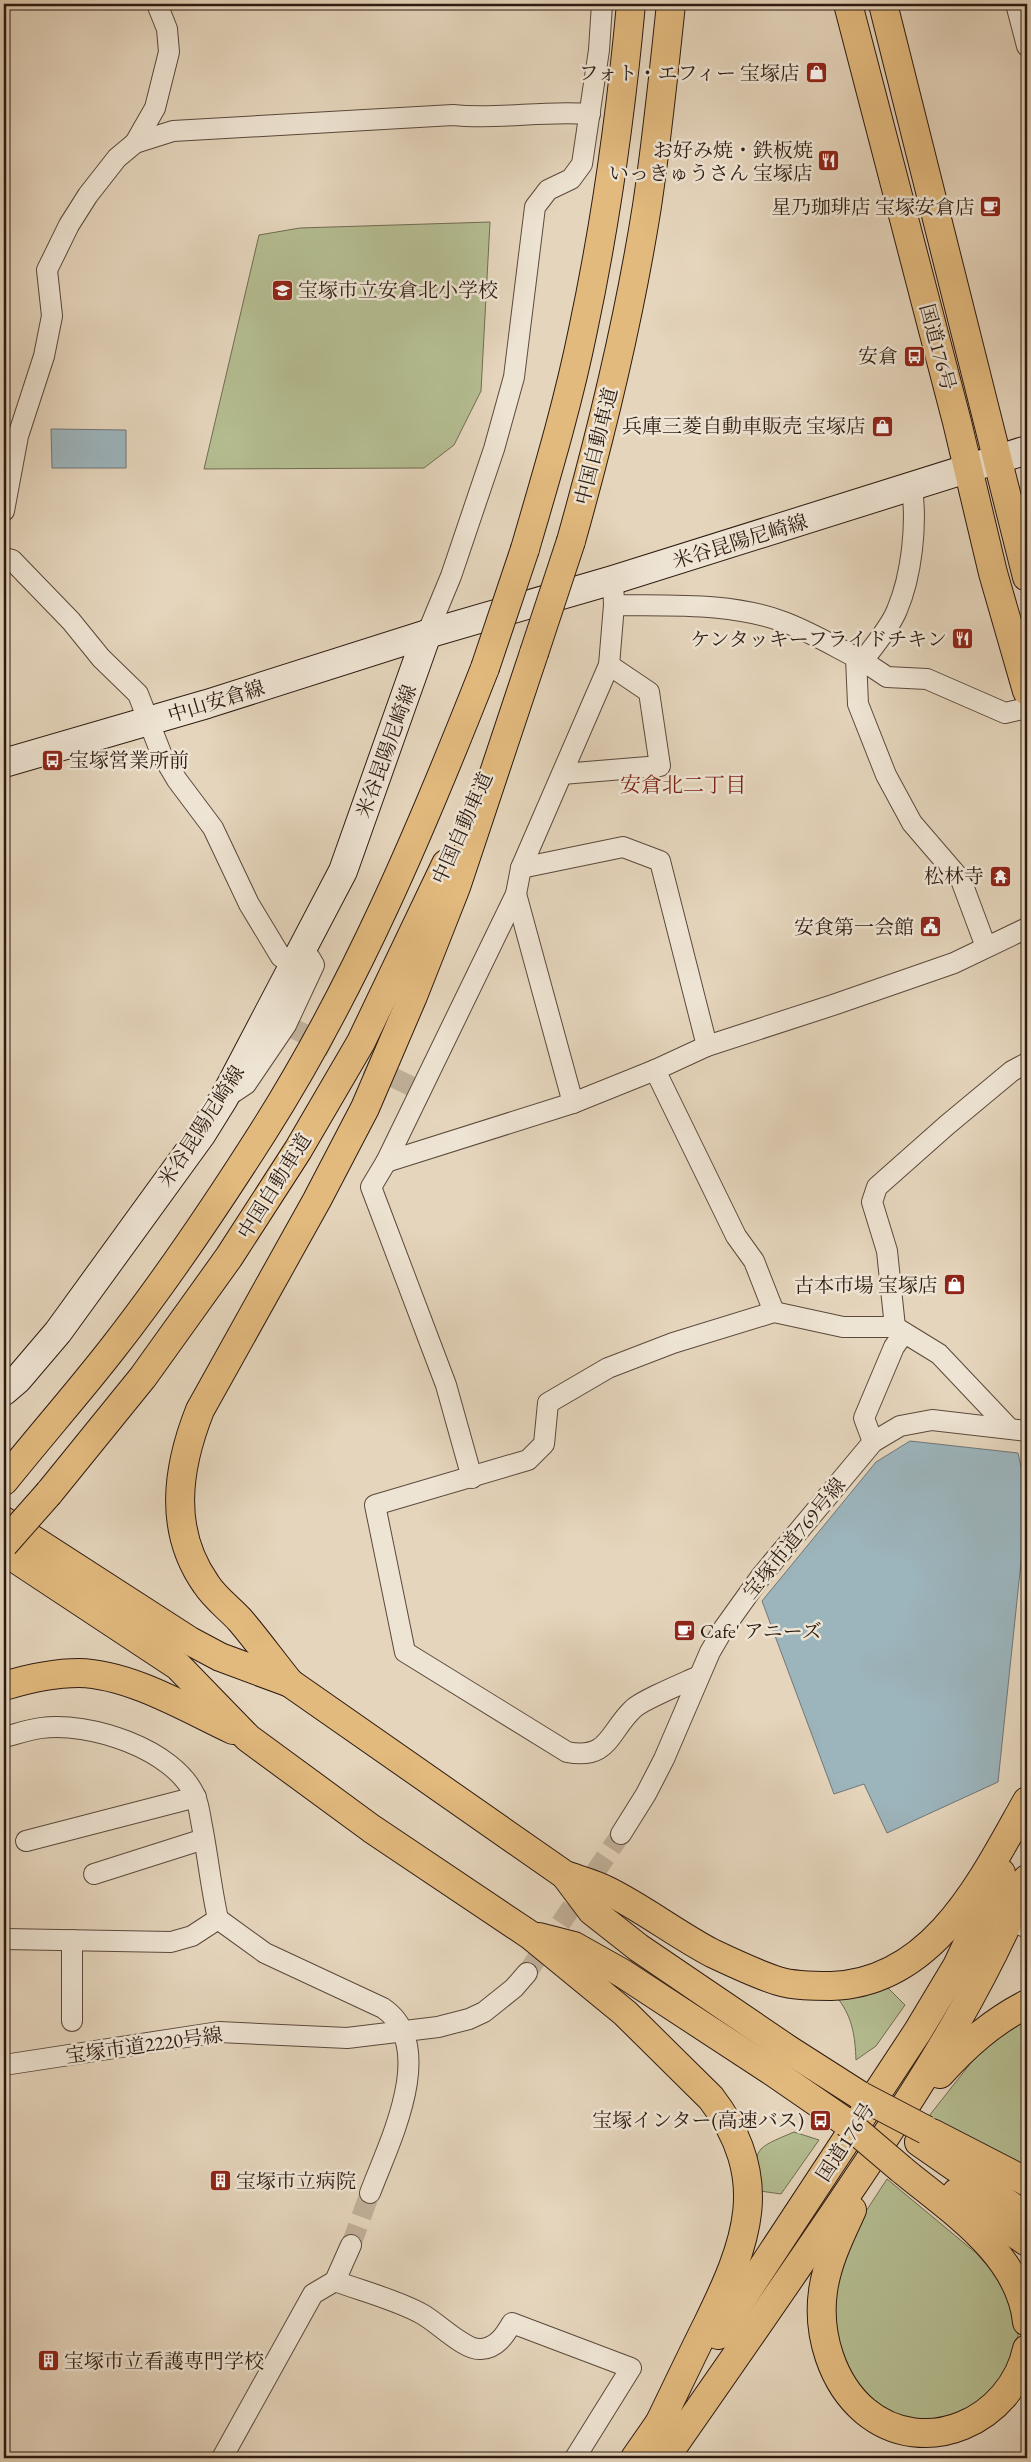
<svg xmlns="http://www.w3.org/2000/svg" width="1031" height="2462" font-family="'EB Garamond','Noto Serif JP',serif">
	<style>
		.green { fill: #b4bd91; stroke: #706c51 }
		.water { fill: #9cb5bd; stroke: #707778 }
		.lines { fill: none; stroke-linecap: round; stroke-linejoin: round }
		.street-tunnel { stroke: #c0b09a; stroke-width: 20; stroke-dasharray: 20 10; stroke-linecap: butt }
		.street-casing { stroke: #5b493c; stroke-width: 22 }
		.secondary-casing { stroke: #2d1a11; stroke-width: 30 }
		.highway-casing { stroke: #2d1a11; stroke-width: 30 }
		.street { stroke: #eee4d3; stroke-width: 20 }
		.secondary { stroke: #eee4d3; stroke-width: 28 }
		.highway { stroke: #e2ba7e; stroke-width: 28 }
		.highway-bridge-casing { stroke: #2d1a11; stroke-width: 30; stroke-linecap: butt }
		.highway-bridge { stroke: #e2ba7e; stroke-width: 28 }
		.labels { text-anchor: middle; stroke-width: 5; stroke-linejoin: round; paint-order: stroke }
		.poi-label { font-size: 20px; fill: #2d1a11; stroke: #eee4d3; text-anchor: end }
		.street-label { font-size: 20px; fill: #2d1a11; stroke: #eee4d3 }
		.neighbourhood-label { font-size: 21px; fill: #7a1f14; stroke: #eee4d3 }
	</style>
	<rect width="100%" height="100%" fill="#e5d5bc"/>
	<filter id="stains"><feTurbulence type="fractalNoise" baseFrequency=".004" numOctaves="4"/><feColorMatrix values="0 0 0 0 .2 0 0 0 0 .09 0 0 0 0 .02 0 0 0 .5 -.17"/></filter>
	<radialGradient id="worn" r=".72"><stop offset=".6" stop-color="#630" stop-opacity="0"/><stop offset="1" stop-color="#630" stop-opacity=".3"/></radialGradient>
	<!-- green -->
	<g class="green">
		<path d="M 490,222 L 481,391 L 454,445 L 424,468 L 204,469 L 259,235 L 300,228 Z"/>
		<path d="M 884,1984 L 905,2005 L 876,2046 L 856,2060 C 855,2037 853,2019 839,2000 Z"/>
		<path d="M 1027,2015 L 1027,2171 L 1001,2159 L 929,2116 L 970,2064 L 1000,2032 Z"/>
		<path d="M 794,2132 L 819,2140 L 781,2194 L 760,2191 C 752,2148 754,2149 794,2132 Z"/>
		<path d="M 887,2179 L 976,2253 L 1006,2286 L 1019,2330 L 1011,2371 L 965,2415 L 930,2422 L 895,2415 L 864,2398 L 844,2367 L 831,2314 L 834,2285 L 857,2225 Z"/>
	</g>
	<!-- water -->
	<g class="water">
		<path d="M 51,429 L 126,430 L 126,468 L 52,468 Z"/>
		<path d="M 910,1441 L 1018,1453 L 1027,1494 L 1027,1505 L 998,1782 L 887,1833 L 864,1784 L 834,1794 L 762,1601 L 876,1462 Z"/>
	</g>
	<g class="lines">
		<!-- street-tunnel -->
		<g class="street-tunnel">
			<path d="M 286,1025 L 419,1090"/>
			<path d="M 527,1973 L 621,1834"/>
			<path d="M 351,2245 L 370,2193"/>
		</g>
		<defs>
			<g id="street">
				<path d="M 1016,4 L 1027,46"/>
				<path d="M 135,143 L 155,108 L 169,52 L 167,29 L 157,4"/>
				<path d="M 4,511 L 18,436 L 44,356 L 52,316 L 47,270 L 69,225 L 88,195 L 117,158 L 135,143 L 173,131 L 453,115 C 499,120 543,110 590,114"/>
				<path d="M 4,558 L 12,560 L 71,621 L 101,658 L 138,694 L 161,753 L 177,780 L 213,828 L 249,904 L 281,957 L 293,963"/>
				<path d="M 614,605 C 670,606 731,602 784,622 C 811,632 837,648 863,661 C 874,645 890,628 897,610 C 912,575 917,524 912,488"/>
				<path d="M 427,634 L 451,576 L 494,449 L 514,377 L 535,207 L 548,190 L 571,179 L 582,164 L 599,50 L 602,4"/>
				<path d="M 856,658 L 858,704 L 886,775 L 912,823 L 961,880 L 986,947"/>
				<path d="M 863,661 L 887,677 L 927,679 L 1005,713 L 1027,708"/>
				<path d="M 562,774 L 660,766 L 649,692 L 609,665"/>
				<path d="M 521,868 L 623,847 L 660,861 L 707,1046"/>
				<path d="M 516,894 L 573,1103"/>
				<path d="M 655,1070 L 736,1236 L 754,1261 L 774,1312"/>
				<path d="M 225,1098 L 246,1084 L 286,1025 L 314,965 L 310,958 L 300,950"/>
				<path d="M 386,1162 L 573,1103 L 655,1070 L 707,1046 L 833,1005 L 954,963 L 1027,928"/>
				<path d="M 895,1327 L 887,1251 L 872,1202 L 877,1187 L 947,1125 L 1012,1071 L 1027,1063"/>
				<path d="M 873,1442 L 864,1418 L 894,1347 L 904,1333"/>
				<path d="M 472,1478 L 446,1385 L 371,1187 L 386,1162 L 516,894 L 521,868 L 609,665 L 614,605 L 613,580"/>
				<path d="M 699,1676 C 684,1683 642,1700 633,1709 C 608,1733 609,1760 567,1752 L 405,1652 L 375,1505 L 528,1460 L 544,1444 L 548,1403 L 608,1368 L 673,1343 L 774,1312 L 843,1327 L 895,1327 L 939,1354 L 1009,1428"/>
				<path d="M 4,1737 C 16,1734 28,1730 41,1728 C 88,1721 175,1749 195,1796 C 199,1805 200,1816 202,1826 C 208,1857 211,1888 218,1919"/>
				<path d="M 621,1834 L 646,1794 L 664,1759 L 710,1652 L 724,1628 L 762,1575 L 873,1442 L 900,1426 L 932,1420 L 1027,1431"/>
				<path d="M 26,1841 L 196,1797"/>
				<path d="M 94,1874 L 204,1839"/>
				<path d="M 218,1919 L 265,1953 L 383,2008 C 439,2046 388,2145 370,2193"/>
				<path d="M 1010,1919 L 1027,1928"/>
				<path d="M 4,1939 L 171,1942 L 192,1936 L 218,1919"/>
				<path d="M 72,1940 L 72,2021"/>
				<path d="M 4,2065 L 219,2032 L 347,2038 L 438,2027 L 469,2019 L 484,2012 L 514,1988 L 527,1973"/>
				<path d="M 335,2281 C 362,2291 397,2300 422,2314 C 437,2322 465,2351 481,2349 C 497,2348 505,2335 512,2323 L 631,2368 L 575,2458"/>
				<path d="M 222,2458 L 313,2294 L 335,2281 L 351,2245"/>
			</g>
			<g id="secondary">
				<path d="M 4,763 L 207,704 L 427,634 L 613,580 L 1027,450"/>
				<path d="M 4,1391 L 18,1379 L 58,1332 L 201,1135 L 224,1098 L 343,871 L 427,634"/>
			</g>
			<g id="highway">
				<path d="M 848,4 L 957,422 L 993,573 L 1027,691"/>
				<path d="M 883,4 L 1027,577"/>
				<path d="M 571,541 C 602,431 629,320 647,206 C 657,139 664,71 671,4"/>
				<path d="M 525,549 C 546,477 568,404 583,330 C 606,222 621,113 631,4"/>
				<path d="M 4,1481 C 40,1436 78,1393 113,1348 C 167,1279 216,1206 263,1132 C 355,987 422,828 485,668"/>
				<path d="M 49,1493 L 143,1377 L 229,1257 L 298,1150 L 361,1042 L 446,864"/>
				<path d="M 4,1521 L 190,1641 L 220,1657 L 290,1683 L 565,1875 C 579,1880 595,1884 608,1891 C 644,1909 676,1934 712,1953 C 733,1963 756,1974 778,1981 C 794,1986 814,1986 831,1986 C 934,1983 983,1879 1027,1801"/>
				<path d="M 4,1551 L 178,1666 L 248,1738 L 372,1829 L 530,1935 L 625,2013 L 711,2098 C 773,2179 747,2243 707,2325 C 690,2359 674,2393 657,2428"/>
				<path d="M 290,1683 C 273,1662 257,1640 240,1620 C 229,1608 215,1598 206,1584 C 168,1530 177,1468 200,1410 L 317,1200 L 365,1108 L 413,996 L 456,887 L 534,653"/>
				<path d="M 4,1686 C 27,1679 55,1673 79,1673 C 130,1674 188,1709 233,1730"/>
				<path d="M 565,1875 L 592,1911 L 639,1948 L 789,2050 L 861,2096"/>
				<path d="M 539,1937 L 574,1946 L 622,1973 L 773,2072 L 847,2123"/>
				<path d="M 940,2074 C 966,2045 992,2022 1027,2004"/>
				<path d="M 932,2133 L 1027,2182"/>
				<path d="M 919,2142 L 1027,2217"/>
				<path d="M 901,2169 C 949,2209 1020,2253 1027,2322"/>
				<path d="M 956,2193 L 1027,2242"/>
				<path d="M 852,2210 C 840,2236 827,2262 823,2291 C 817,2334 832,2383 865,2411 C 925,2461 1012,2420 1027,2349"/>
				<path d="M 718,2335 L 918,2031 L 957,1966 L 1001,1873"/>
				<path d="M 635,2458 L 667,2412"/>
				<path d="M 665,2458 C 725,2372 785,2286 843,2200 C 913,2097 980,1994 1027,1879"/>
			</g>
		</defs>
		<!-- street casing -->
		<use href="#street" class="street-casing"/>
		<!-- secondary casing -->
		<use href="#secondary" class="secondary-casing"/>
		<!-- highway casing -->
		<use href="#highway" class="highway-casing"/>
		<!-- street -->
		<use href="#street" class="street"/>
		<!-- secondary -->
		<use href="#secondary" class="secondary"/>
		<!-- highway -->
		<use href="#highway" class="highway"/>
		<defs>
			<g id="highway-bridge">
				<path d="M 534,653 L 571,541"/>
				<path d="M 485,668 L 525,549"/>
				<path d="M 4,1544 L 49,1493"/>
				<path d="M 861,2096 L 926,2130"/>
				<path d="M 847,2123 L 901,2169"/>
			</g>
		</defs>
		<!-- highway-bridge casing -->
		<use href="#highway-bridge" class="highway-bridge-casing"/>
		<!-- highway-bridge -->
		<use href="#highway-bridge" class="highway-bridge"/>
	</g>
	<!-- icons -->
	<defs>
		<symbol id="shop-square" viewBox="-11 -11 22 22"><rect x="-9" y="-9" width="18" height="18" rx="4" fill="#8f2418" stroke="#eee4d3"/><path d="M-5-2.5h2.3a2.7 3.5 0 0 1 5.4 0H5L5.5 6h-11ZM-1.5-2.5h3a1.5 2.3 0 0 0-3 0Z" fill="#fff"/></symbol>
		<symbol id="restaurant-square" viewBox="-11 -11 22 22"><rect x="-9" y="-9" width="18" height="18" rx="4" fill="#8f2418" stroke="#eee4d3"/><path d="M-5-6h1v4h1v-4h1v4h1v-4h1v5L-1.5 .5V6h-2V.5L-5-1ZM5-6V6H3V1.5H1.5Q1.5-4 5-6Z" fill="#fff"/></symbol>
		<symbol id="cafe-square" viewBox="-11 -11 22 22"><rect x="-9" y="-9" width="18" height="18" rx="4" fill="#8f2418" stroke="#eee4d3"/><path d="M-5.5-4.5H6V0H3Q3 3.5 0 3.5H-2.5Q-5.5 3.5-5.5 0ZM3-3.2v2h1.7v-2ZM-6 4.5H4V6H-6Z" fill="#fff"/></symbol>
		<symbol id="school-square" viewBox="-11 -11 22 22"><rect x="-9" y="-9" width="18" height="18" rx="4" fill="#8f2418" stroke="#eee4d3"/><path d="M0-5L7-2L0 1L-7-2ZM-4 1L0 2.5L4 1V4Q0 6-4 4Z" fill="#fff"/></symbol>
		<symbol id="bus-square" viewBox="-11 -11 22 22"><rect x="-9" y="-9" width="18" height="18" rx="4" fill="#8f2418" stroke="#eee4d3"/><path d="M-5-6H5V4H4V6H2V4H-2V6H-4V4H-5ZM-3.5-4V0h7V-4ZM-3.5 1.2v1.5H-2V1.2ZM2 1.2v1.5H3.5V1.2Z" fill="#fff"/></symbol>
		<symbol id="temple-square" viewBox="-11 -11 22 22"><rect x="-9" y="-9" width="18" height="18" rx="4" fill="#8f2418" stroke="#eee4d3"/><path d="M0-6L5-2H3V0L6.5 2.5H4V6H1.5V3h-3V6H-4V2.5H-6.5L-3 0V-2H-5Z" fill="#fff"/></symbol>
		<symbol id="civic-square" viewBox="-11 -11 22 22"><rect x="-9" y="-9" width="18" height="18" rx="4" fill="#8f2418" stroke="#eee4d3"/><path d="M-.6-6.5H3V-4.5H.6V-3L4-1V1h2V6H-6V1h2V-1L-.6-3ZM-1.2 2.5V6h2.4V2.5Z" fill="#fff"/></symbol>
		<symbol id="building-square" viewBox="-11 -11 22 22"><rect x="-9" y="-9" width="18" height="18" rx="4" fill="#8f2418" stroke="#eee4d3"/><path d="M-4-6H4V6H1V3H-1V6H-4ZM-2.5-4.3h1.7v1.8h-1.7ZM.8-4.3h1.7v1.8H.8ZM-2.5-1h1.7V.8h-1.7ZM.8-1h1.7V.8H.8Z" fill="#fff"/></symbol>
	</defs>
	<g fill-rule="evenodd">
		<use href="#shop-square" x="804" y="60" width="25" height="25"/>
		<use href="#restaurant-square" x="816" y="148" width="25" height="25"/>
		<use href="#cafe-square" x="978" y="194" width="25" height="25"/>
		<use href="#school-square" x="270" y="278" width="25" height="25"/>
		<use href="#bus-square" x="902" y="344" width="25" height="25"/>
		<use href="#shop-square" x="870" y="414" width="25" height="25"/>
		<use href="#restaurant-square" x="950" y="626" width="25" height="25"/>
		<use href="#bus-square" x="40" y="748" width="25" height="25"/>
		<use href="#temple-square" x="988" y="864" width="25" height="25"/>
		<use href="#civic-square" x="918" y="914" width="25" height="25"/>
		<use href="#shop-square" x="942" y="1272" width="25" height="25"/>
		<use href="#cafe-square" x="672" y="1618" width="25" height="25"/>
		<use href="#bus-square" x="808" y="2108" width="25" height="25"/>
		<use href="#building-square" x="208" y="2168" width="25" height="25"/>
		<use href="#building-square" x="36" y="2348" width="25" height="25"/>
	</g>
	<g class="labels">
		<!-- poi labels -->
		<g class="poi-label">
			<text x="800" y="80">フォト・エフィー 宝塚店</text>
			<text x="813" y="157">お好み焼・鉄板焼<tspan x="813" dy="23">いっきゅうさん 宝塚店</tspan></text>
			<text x="975" y="214">星乃珈琲店 宝塚安倉店</text>
			<text x="298" y="297" text-anchor="start">宝塚市立安倉北小学校</text>
			<text x="898" y="363">安倉</text>
			<text x="866" y="433">兵庫三菱自動車販売 宝塚店</text>
			<text x="947" y="646">ケンタッキーフライドチキン</text>
			<text x="69" y="767" text-anchor="start">宝塚営業所前</text>
			<text x="984" y="883">松林寺</text>
			<text x="914" y="934">安食第一会館</text>
			<text x="938" y="1292">古本市場 宝塚店</text>
			<text x="700" y="1638" text-anchor="start">Cafe' アニーズ</text>
			<text x="804" y="2127">宝塚インター(高速バス)</text>
			<text x="236" y="2188" text-anchor="start">宝塚市立病院</text>
			<text x="64" y="2368" text-anchor="start">宝塚市立看護専門学校</text>
		</g>
		<!-- street labels -->
		<g class="street-label">
			<text transform="translate(938 347) rotate(75)" y="7">国道176号</text>
			<text transform="translate(596 446) rotate(-76)" y="7">中国自動車道</text>
			<text transform="translate(740 541) rotate(-17)" y="7">米谷昆陽尼崎線</text>
			<text transform="translate(216 701) rotate(-17)" y="7">中山安倉線</text>
			<text transform="translate(386 751) rotate(-70)" y="7">米谷昆陽尼崎線</text>
			<text transform="translate(462 828) rotate(-66)" y="7">中国自動車道</text>
			<text transform="translate(201 1126) rotate(-57)" y="7">米谷昆陽尼崎線</text>
			<text transform="translate(274 1186) rotate(-58)" y="7">中国自動車道</text>
			<text transform="translate(794 1538) rotate(-51)" y="7">宝塚市道769号線</text>
			<text transform="translate(144 2045) rotate(-8)" y="7">宝塚市道2220号線</text>
			<text transform="translate(845 2142) rotate(-57)" y="7">国道176号</text>
		</g>
		<!-- neighbourhood labels -->
		<g class="neighbourhood-label">
			<text x="683" y="792">安倉北二丁目</text>
		</g>
	</g>
	<!-- margin -->
	<rect width="1031" height="2462" fill="none" stroke="#e5d5bc" stroke-width="20"/>
	<rect x="5" y="5" width="1021" height="2452" fill="none" stroke="#2d1a11" stroke-width="2.5"/>
	<rect x="10" y="10" width="1011" height="2442" fill="none" stroke="#2d1a11"/>
	<rect width="100%" height="100%" filter="url(#stains)"/>
	<rect width="100%" height="100%" fill="url(#worn)"/>
</svg>
